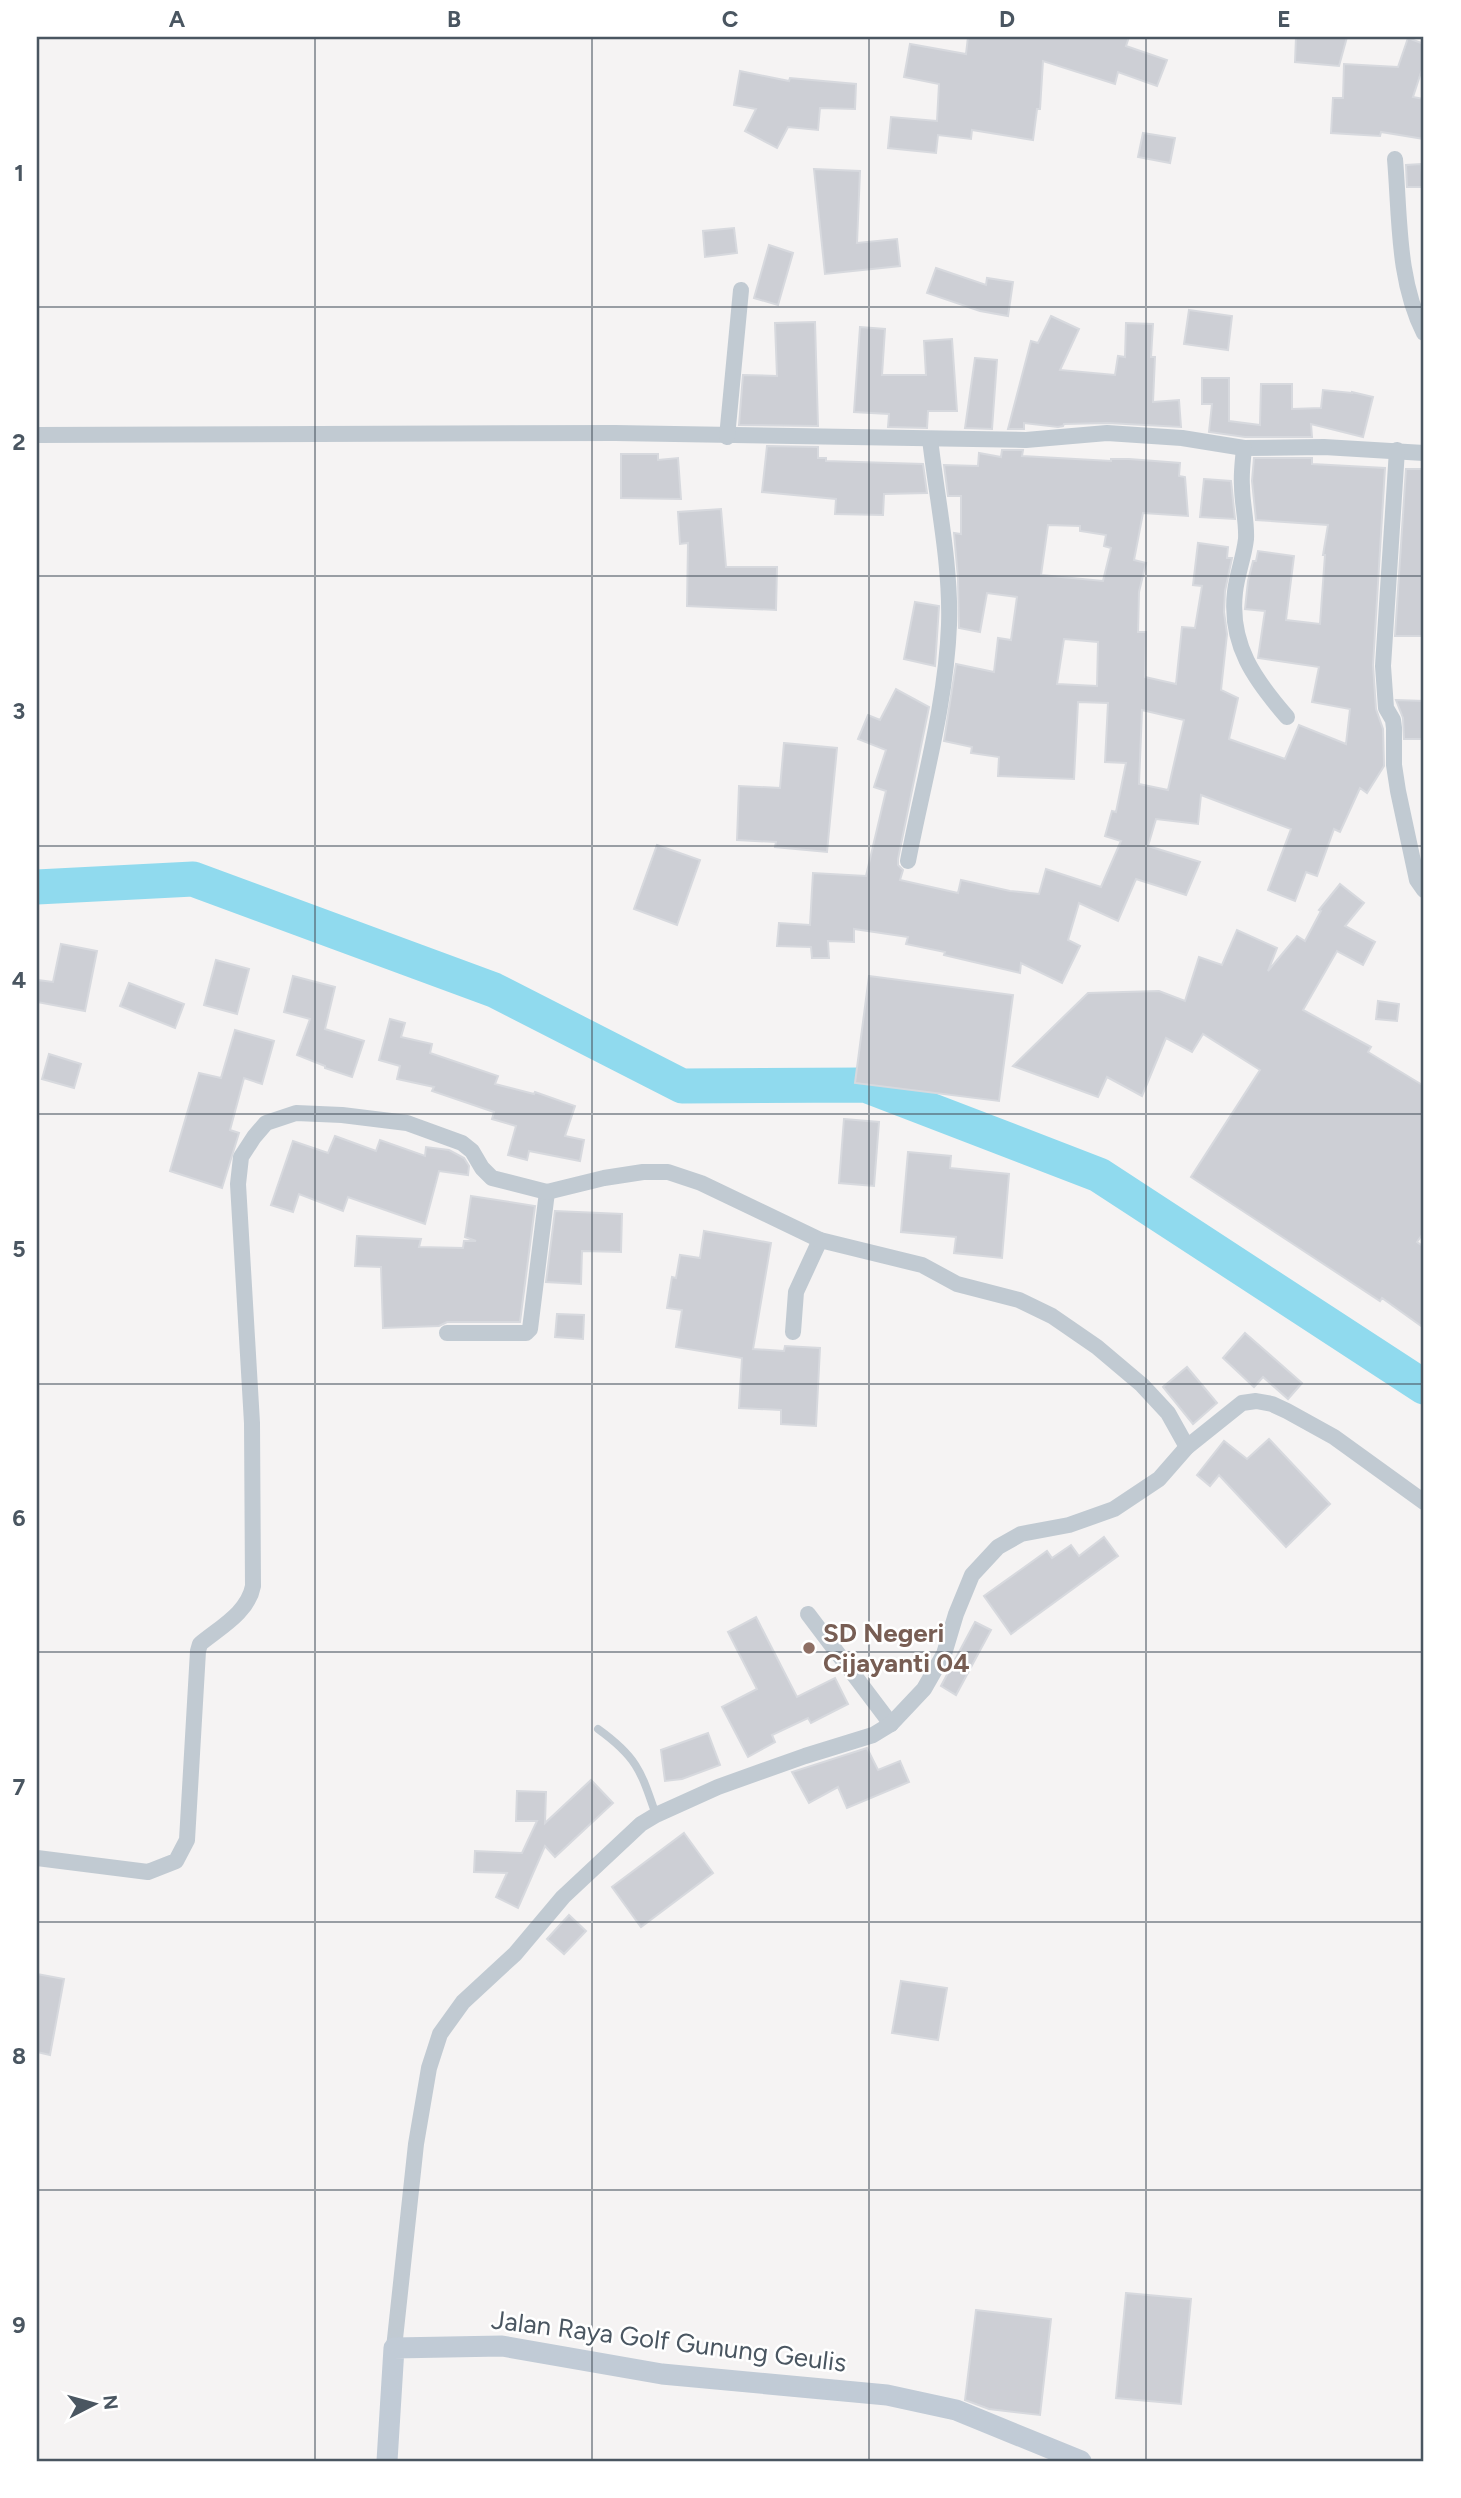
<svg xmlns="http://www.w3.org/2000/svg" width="1461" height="2498" font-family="Figtree,sans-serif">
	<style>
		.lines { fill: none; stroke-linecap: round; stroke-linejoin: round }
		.river { stroke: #90daee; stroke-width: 35 }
		.building { fill: #cdcfd5; stroke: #d7d9de; stroke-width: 2; fill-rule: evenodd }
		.service { stroke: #c1cad2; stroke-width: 8 }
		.minor { stroke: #c1cad2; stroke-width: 16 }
		.secondary { stroke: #c1cbd6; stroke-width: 21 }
		.grid { fill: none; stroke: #4a5661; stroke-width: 2; stroke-opacity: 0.55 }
		.education-dot { fill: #8d6e63; stroke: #fff; stroke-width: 2.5 }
		.labels { text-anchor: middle; stroke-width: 5; stroke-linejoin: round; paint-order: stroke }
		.education-label { font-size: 26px; font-weight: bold; fill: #785e54; stroke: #fff; text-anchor: start }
		.street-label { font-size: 26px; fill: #4a5661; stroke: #fff }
		.neatline { fill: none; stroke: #4a5661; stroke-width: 2.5 }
		.grid-label { font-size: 23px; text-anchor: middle; font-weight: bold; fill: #4a5661 }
	</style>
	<rect width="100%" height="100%" fill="#f5f3f3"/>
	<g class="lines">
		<!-- river -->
		<path class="river" d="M 37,887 L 193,879 L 494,990 L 682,1086 L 865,1085 L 1099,1175 L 1424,1387"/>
	</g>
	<!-- building -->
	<g class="building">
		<path d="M 968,37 L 1129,37 L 1126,46 L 1167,60 L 1157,86 L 1118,72 L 1115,84 L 1043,61 L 1040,109 L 1037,109 L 1033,140 L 972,130 L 971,139 L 938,135 L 936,153 L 888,148 L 891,117 L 937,121 L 939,84 L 904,77 L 910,44 L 966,54 Z"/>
		<path d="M 1296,37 L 1347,37 L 1339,66 L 1295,62 Z"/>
		<path d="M 1408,38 L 1424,44 L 1424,63 L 1413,97 L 1424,99 L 1424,139 L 1381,132 L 1380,136 L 1331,133 L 1333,98 L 1343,98 L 1344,64 L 1398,67 Z"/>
		<path d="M 740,71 L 789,81 L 790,78 L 856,84 L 855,109 L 820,108 L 818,130 L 788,127 L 777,148 L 745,131 L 756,109 L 734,105 Z"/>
		<path d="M 1143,133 L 1175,138 L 1170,163 L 1138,157 Z"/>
		<path d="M 1421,164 L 1423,187 L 1407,187 L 1406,165 Z"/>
		<path d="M 814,169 L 860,171 L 857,243 L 897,239 L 900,266 L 825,274 Z"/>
		<path d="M 734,228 L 737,253 L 705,257 L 703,231 Z"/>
		<path d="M 769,245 L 793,253 L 778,305 L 754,298 Z"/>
		<path d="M 936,268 L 986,285 L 987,278 L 1013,282 L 1008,316 L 980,311 L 927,293 Z"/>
		<path d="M 1189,310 L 1232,316 L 1228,350 L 1184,344 Z"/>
		<path d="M 1051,316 L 1079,329 L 1060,370 L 1115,375 L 1118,356 L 1125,357 L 1126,323 L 1153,324 L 1151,357 L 1155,357 L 1153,402 L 1179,400 L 1181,427 L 1108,423 L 1064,424 L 1063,426 L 1058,427 L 1024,423 L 1024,429 L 1008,429 L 1031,341 L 1038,343 Z"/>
		<path d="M 815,322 L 818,426 L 739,425 L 743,375 L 777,376 L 775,323 Z"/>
		<path d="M 860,327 L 885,329 L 882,375 L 926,375 L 924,341 L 952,339 L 957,411 L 928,411 L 927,428 L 888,427 L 889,414 L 854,412 Z"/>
		<path d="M 975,358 L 997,360 L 992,429 L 965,428 Z"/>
		<path d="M 1202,378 L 1229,378 L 1229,421 L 1260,425 L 1261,384 L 1292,384 L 1292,409 L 1321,408 L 1323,390 L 1352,393 L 1352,392 L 1373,397 L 1363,437 L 1311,424 L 1312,437 L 1245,437 L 1209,432 L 1212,404 L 1202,404 Z"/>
		<path d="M 767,446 L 818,447 L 818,458 L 826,458 L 826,461 L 923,464 L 927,493 L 884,494 L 883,515 L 835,514 L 836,499 L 762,492 Z"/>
		<path d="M 1002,450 L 1023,450 L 1022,456 L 1111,461 L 1111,459 L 1129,459 L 1180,463 L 1179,476 L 1185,477 L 1188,516 L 1143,513 L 1134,560 L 1146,563 L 1139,592 L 1138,632 L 1146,632 L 1145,677 L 1176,684 L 1182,627 L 1195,628 L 1202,586 L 1193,585 L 1198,543 L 1228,547 L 1227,558 L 1232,558 L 1225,591 L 1224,612 L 1227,634 L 1221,690 L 1238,698 L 1229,739 L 1285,759 L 1299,725 L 1346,744 L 1350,709 L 1312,702 L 1319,667 L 1258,658 L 1265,611 L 1245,609 L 1248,581 L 1253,561 L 1256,561 L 1258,551 L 1294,556 L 1286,620 L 1320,624 L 1325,555 L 1323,555 L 1328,525 L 1256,520 L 1252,481 L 1254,458 L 1312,458 L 1312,464 L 1385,468 L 1373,665 L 1376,709 L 1383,729 L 1384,766 L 1367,793 L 1360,788 L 1340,832 L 1334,829 L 1317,876 L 1306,872 L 1295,901 L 1268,890 L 1291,829 L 1201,795 L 1198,824 L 1156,819 L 1148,846 L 1200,862 L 1186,895 L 1136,879 L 1118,921 L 1079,903 L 1068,940 L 1080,946 L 1062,983 L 1021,963 L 1020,973 L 944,955 L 945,952 L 906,944 L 908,937 L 854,929 L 854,942 L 828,941 L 829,958 L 812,958 L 811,947 L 777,946 L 779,923 L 810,925 L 813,873 L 866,876 L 886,791 L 874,787 L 886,750 L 858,739 L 868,715 L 880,720 L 896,689 L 929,707 L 898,859 L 898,865 L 903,870 L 900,880 L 958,893 L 961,880 L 1010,891 L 1039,894 L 1046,869 L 1101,887 L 1121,841 L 1105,836 L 1112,811 L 1116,812 L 1126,763 L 1105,762 L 1108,703 L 1078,702 L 1074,779 L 998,776 L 999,757 L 971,753 L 972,747 L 944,741 L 956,664 L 994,672 L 998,638 L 1011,640 L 1017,597 L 987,593 L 980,632 L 959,628 L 958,578 L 954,533 L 961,534 L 961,496 L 948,496 L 944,465 L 978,466 L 979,453 L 1001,457 ZM 1048,525 L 1080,526 L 1080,531 L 1106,535 L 1104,546 L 1111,548 L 1103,581 L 1041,575 ZM 1064,639 L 1098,642 L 1097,686 L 1057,684 ZM 1142,710 L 1184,720 L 1168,790 L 1139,784 Z"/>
		<path d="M 621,454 L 658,454 L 658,460 L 678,458 L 681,499 L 621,498 Z"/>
		<path d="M 1406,469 L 1424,469 L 1424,636 L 1395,636 Z"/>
		<path d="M 1204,479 L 1231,481 L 1235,519 L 1200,517 Z"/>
		<path d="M 721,509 L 726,567 L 777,567 L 776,610 L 687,606 L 688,543 L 680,544 L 678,512 Z"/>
		<path d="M 915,602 L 939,606 L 935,666 L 904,659 Z"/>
		<path d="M 1396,700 L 1424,701 L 1424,739 L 1404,739 L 1403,718 Z"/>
		<path d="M 784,743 L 837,748 L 827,852 L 775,847 L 776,842 L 737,840 L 739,786 L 780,788 Z"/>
		<path d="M 657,845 L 700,860 L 677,925 L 634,909 Z"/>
		<path d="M 1340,884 L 1364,903 L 1345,926 L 1375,942 L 1363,965 L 1337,951 L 1303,1010 L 1371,1047 L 1368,1052 L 1424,1086 L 1424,1232 L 1417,1242 L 1424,1247 L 1424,1328 L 1382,1298 L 1380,1301 L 1191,1177 L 1260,1070 L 1203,1034 L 1192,1052 L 1166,1038 L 1142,1096 L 1107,1077 L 1098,1097 L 1013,1066 L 1088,993 L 1159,991 L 1185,1001 L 1199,957 L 1222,965 L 1237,930 L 1277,948 L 1268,971 L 1297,936 L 1305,941 L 1321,911 L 1319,910 Z"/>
		<path d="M 61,944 L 97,951 L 85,1011 L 37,1002 L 37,980 L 53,982 Z"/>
		<path d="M 216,960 L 249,969 L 237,1014 L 204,1005 Z"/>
		<path d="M 293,976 L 335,987 L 325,1029 L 364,1041 L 352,1077 L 325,1068 L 325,1066 L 297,1055 L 310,1019 L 284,1012 Z"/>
		<path d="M 869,976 L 1013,995 L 999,1101 L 855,1083 Z"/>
		<path d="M 129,983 L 184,1004 L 175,1028 L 120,1006 Z"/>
		<path d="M 1378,1001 L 1399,1004 L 1397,1021 L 1376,1019 Z"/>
		<path d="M 390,1019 L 405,1023 L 401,1037 L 432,1044 L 430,1053 L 498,1076 L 495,1084 L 534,1094 L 535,1092 L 575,1106 L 565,1136 L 584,1140 L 580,1161 L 529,1151 L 527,1160 L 508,1155 L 516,1126 L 492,1119 L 494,1112 L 432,1091 L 434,1087 L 397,1079 L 400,1066 L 379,1060 Z"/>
		<path d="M 235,1030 L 274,1041 L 262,1084 L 244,1078 L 230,1130 L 239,1133 L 222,1188 L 170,1171 L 199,1073 L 221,1078 Z"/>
		<path d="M 49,1054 L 81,1064 L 74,1088 L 42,1079 Z"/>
		<path d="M 844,1119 L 879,1122 L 874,1186 L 839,1183 Z"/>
		<path d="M 335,1136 L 376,1151 L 380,1140 L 425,1156 L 426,1147 L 449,1150 L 464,1158 L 469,1166 L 468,1175 L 439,1171 L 425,1224 L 348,1197 L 343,1211 L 299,1194 L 293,1212 L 271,1205 L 293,1141 L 328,1153 Z"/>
		<path d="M 908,1152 L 951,1156 L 950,1168 L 1009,1174 L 1002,1258 L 954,1253 L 956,1237 L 901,1232 Z"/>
		<path d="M 471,1196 L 535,1206 L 520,1322 L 447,1322 L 439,1326 L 383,1328 L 381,1267 L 355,1266 L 357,1236 L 421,1239 L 419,1247 L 463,1248 L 464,1241 L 476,1241 L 465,1237 Z"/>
		<path d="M 555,1211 L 622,1214 L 621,1252 L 582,1251 L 581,1284 L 546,1282 Z"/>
		<path d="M 704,1231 L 771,1243 L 753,1349 L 784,1351 L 785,1346 L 820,1348 L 816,1426 L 781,1424 L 781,1410 L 739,1408 L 742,1358 L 676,1347 L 682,1310 L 667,1308 L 672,1277 L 676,1278 L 680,1255 L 700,1258 Z"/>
		<path d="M 557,1314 L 584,1315 L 583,1339 L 555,1337 Z"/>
		<path d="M 1245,1333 L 1302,1383 L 1288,1399 L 1263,1377 L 1254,1387 L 1223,1358 Z"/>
		<path d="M 1187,1367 L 1217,1403 L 1193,1424 L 1163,1387 Z"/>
		<path d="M 1269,1439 L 1330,1504 L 1286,1547 L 1219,1475 L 1210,1486 L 1197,1475 L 1224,1441 L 1247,1459 Z"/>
		<path d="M 1104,1537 L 1118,1556 L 1011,1634 L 984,1596 L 1047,1551 L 1052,1558 L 1071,1545 L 1079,1556 Z"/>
		<path d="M 756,1617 L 797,1697 L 835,1678 L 848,1704 L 811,1723 L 808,1718 L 772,1735 L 775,1742 L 748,1757 L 722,1707 L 757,1689 L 728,1632 Z"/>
		<path d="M 975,1622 L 991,1630 L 956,1695 L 941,1686 Z"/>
		<path d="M 708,1733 L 720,1765 L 682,1779 L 665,1781 L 661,1750 Z"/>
		<path d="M 867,1748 L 878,1770 L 900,1761 L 909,1782 L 847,1808 L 838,1787 L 809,1803 L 792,1772 Z"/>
		<path d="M 591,1780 L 613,1803 L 555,1857 L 545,1846 L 518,1908 L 496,1897 L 507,1873 L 474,1872 L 475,1851 L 522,1853 L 537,1821 L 516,1821 L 517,1791 L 546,1792 L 545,1823 Z"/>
		<path d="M 684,1833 L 713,1873 L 641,1927 L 612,1887 Z"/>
		<path d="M 569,1915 L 586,1931 L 564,1954 L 547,1939 Z"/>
		<path d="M 37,1974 L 64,1979 L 50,2055 L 37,2052 Z"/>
		<path d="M 901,1981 L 947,1988 L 938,2040 L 892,2033 Z"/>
		<path d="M 1126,2293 L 1191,2299 L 1181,2404 L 1116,2398 Z"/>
		<path d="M 976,2310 L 1051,2319 L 1040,2415 L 989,2409 L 965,2400 Z"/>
	</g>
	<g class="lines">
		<!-- service -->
		<path class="service" d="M 598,1729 C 637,1757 641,1771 656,1815"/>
		<!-- minor -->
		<g class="minor">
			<path d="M 1395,159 C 1400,217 1397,280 1424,333"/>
			<path d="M 37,435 L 615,433 L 1026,440 L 1107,433 L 1182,438 L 1244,448 L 1324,447 L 1424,453"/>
			<path d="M 727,437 L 741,290"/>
			<path d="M 1244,448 C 1243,460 1241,473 1242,486 C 1242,504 1247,521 1246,539 C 1244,557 1237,574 1235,592 C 1229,645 1255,680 1287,717"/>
			<path d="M 1397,450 L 1383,666 L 1386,708 L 1393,720 L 1394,728 L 1394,765 L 1398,791 L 1417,880 L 1424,890"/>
			<path d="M 908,861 C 923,783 946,704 949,625 C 951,564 937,500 930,439"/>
			<path d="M 793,1332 L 796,1292 L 820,1240"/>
			<path d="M 447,1333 L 526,1333 L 530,1329 L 547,1192"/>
			<path d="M 808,1614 L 891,1724"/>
			<path d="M 37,1858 L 148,1872 L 176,1861 L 187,1840 L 198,1651 L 200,1644 C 219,1628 248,1613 253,1586 L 252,1423 L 238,1184 L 241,1157 L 254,1137 L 266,1123 L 296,1113 L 342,1115 L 407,1123 L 462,1143 L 472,1151 L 482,1168 L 492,1178 L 547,1192 L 604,1178 L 643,1172 L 668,1172 L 701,1183 L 820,1240 L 922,1265 L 957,1284 L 1019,1300 L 1052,1316 L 1097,1347 L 1142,1385 L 1168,1413 L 1187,1447"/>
			<path d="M 394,2348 L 416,2144 L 429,2068 L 440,2034 L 463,2002 L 515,1954 L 563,1897 L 641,1824 L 656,1815 L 718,1787 L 805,1756 L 873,1735 L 891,1724 L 924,1689 L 944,1654 L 956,1614 L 972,1575 L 998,1547 L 1021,1534 L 1069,1525 L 1114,1509 L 1159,1479 L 1187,1447 L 1242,1403 L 1256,1401 L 1272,1404 L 1287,1411 L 1334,1437 L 1424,1502"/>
		</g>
		<!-- secondary -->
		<path class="secondary" d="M 387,2461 L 394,2348 L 502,2346 L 662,2374 L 887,2395 L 956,2410 L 1081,2461"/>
	</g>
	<!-- grid -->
	<path class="grid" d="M 315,37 L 315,2461M 592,37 L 592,2461M 869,37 L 869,2461M 1146,37 L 1146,2461M 37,307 L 1424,307M 37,576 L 1424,576M 37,846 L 1424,846M 37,1114 L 1424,1114M 37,1384 L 1424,1384M 37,1652 L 1424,1652M 37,1922 L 1424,1922M 37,2190 L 1424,2190"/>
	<!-- markers -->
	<circle class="education-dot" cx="809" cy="1648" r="7"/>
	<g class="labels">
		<!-- education labels -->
		<g class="education-label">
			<text x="823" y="1642">SD Negeri<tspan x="823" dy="30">Cijayanti 04</tspan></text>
		</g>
		<!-- street labels -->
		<g class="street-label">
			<text transform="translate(669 2341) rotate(7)" y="9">Jalan Raya Golf Gunung Geulis</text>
		</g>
	</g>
	<!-- border -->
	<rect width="1461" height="2498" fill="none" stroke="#ffffff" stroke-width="77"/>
	<!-- north arrow -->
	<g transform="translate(94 2404) rotate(84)" stroke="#ffffff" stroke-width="5" paint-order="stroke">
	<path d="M0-5L12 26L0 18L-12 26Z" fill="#4a5661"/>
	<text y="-10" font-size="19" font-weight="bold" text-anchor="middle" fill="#4a5661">N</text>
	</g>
	<rect x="38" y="38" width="1384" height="2422" class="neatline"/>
	<g class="grid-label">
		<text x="177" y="27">A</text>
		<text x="454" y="27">B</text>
		<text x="730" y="27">C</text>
		<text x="1007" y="27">D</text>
		<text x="1284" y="27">E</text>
		<text x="19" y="181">1</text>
		<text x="19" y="450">2</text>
		<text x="19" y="719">3</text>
		<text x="19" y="988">4</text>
		<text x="19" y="1257">5</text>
		<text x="19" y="1526">6</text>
		<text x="19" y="1795">7</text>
		<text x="19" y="2064">8</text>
		<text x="19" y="2333">9</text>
	</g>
</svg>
